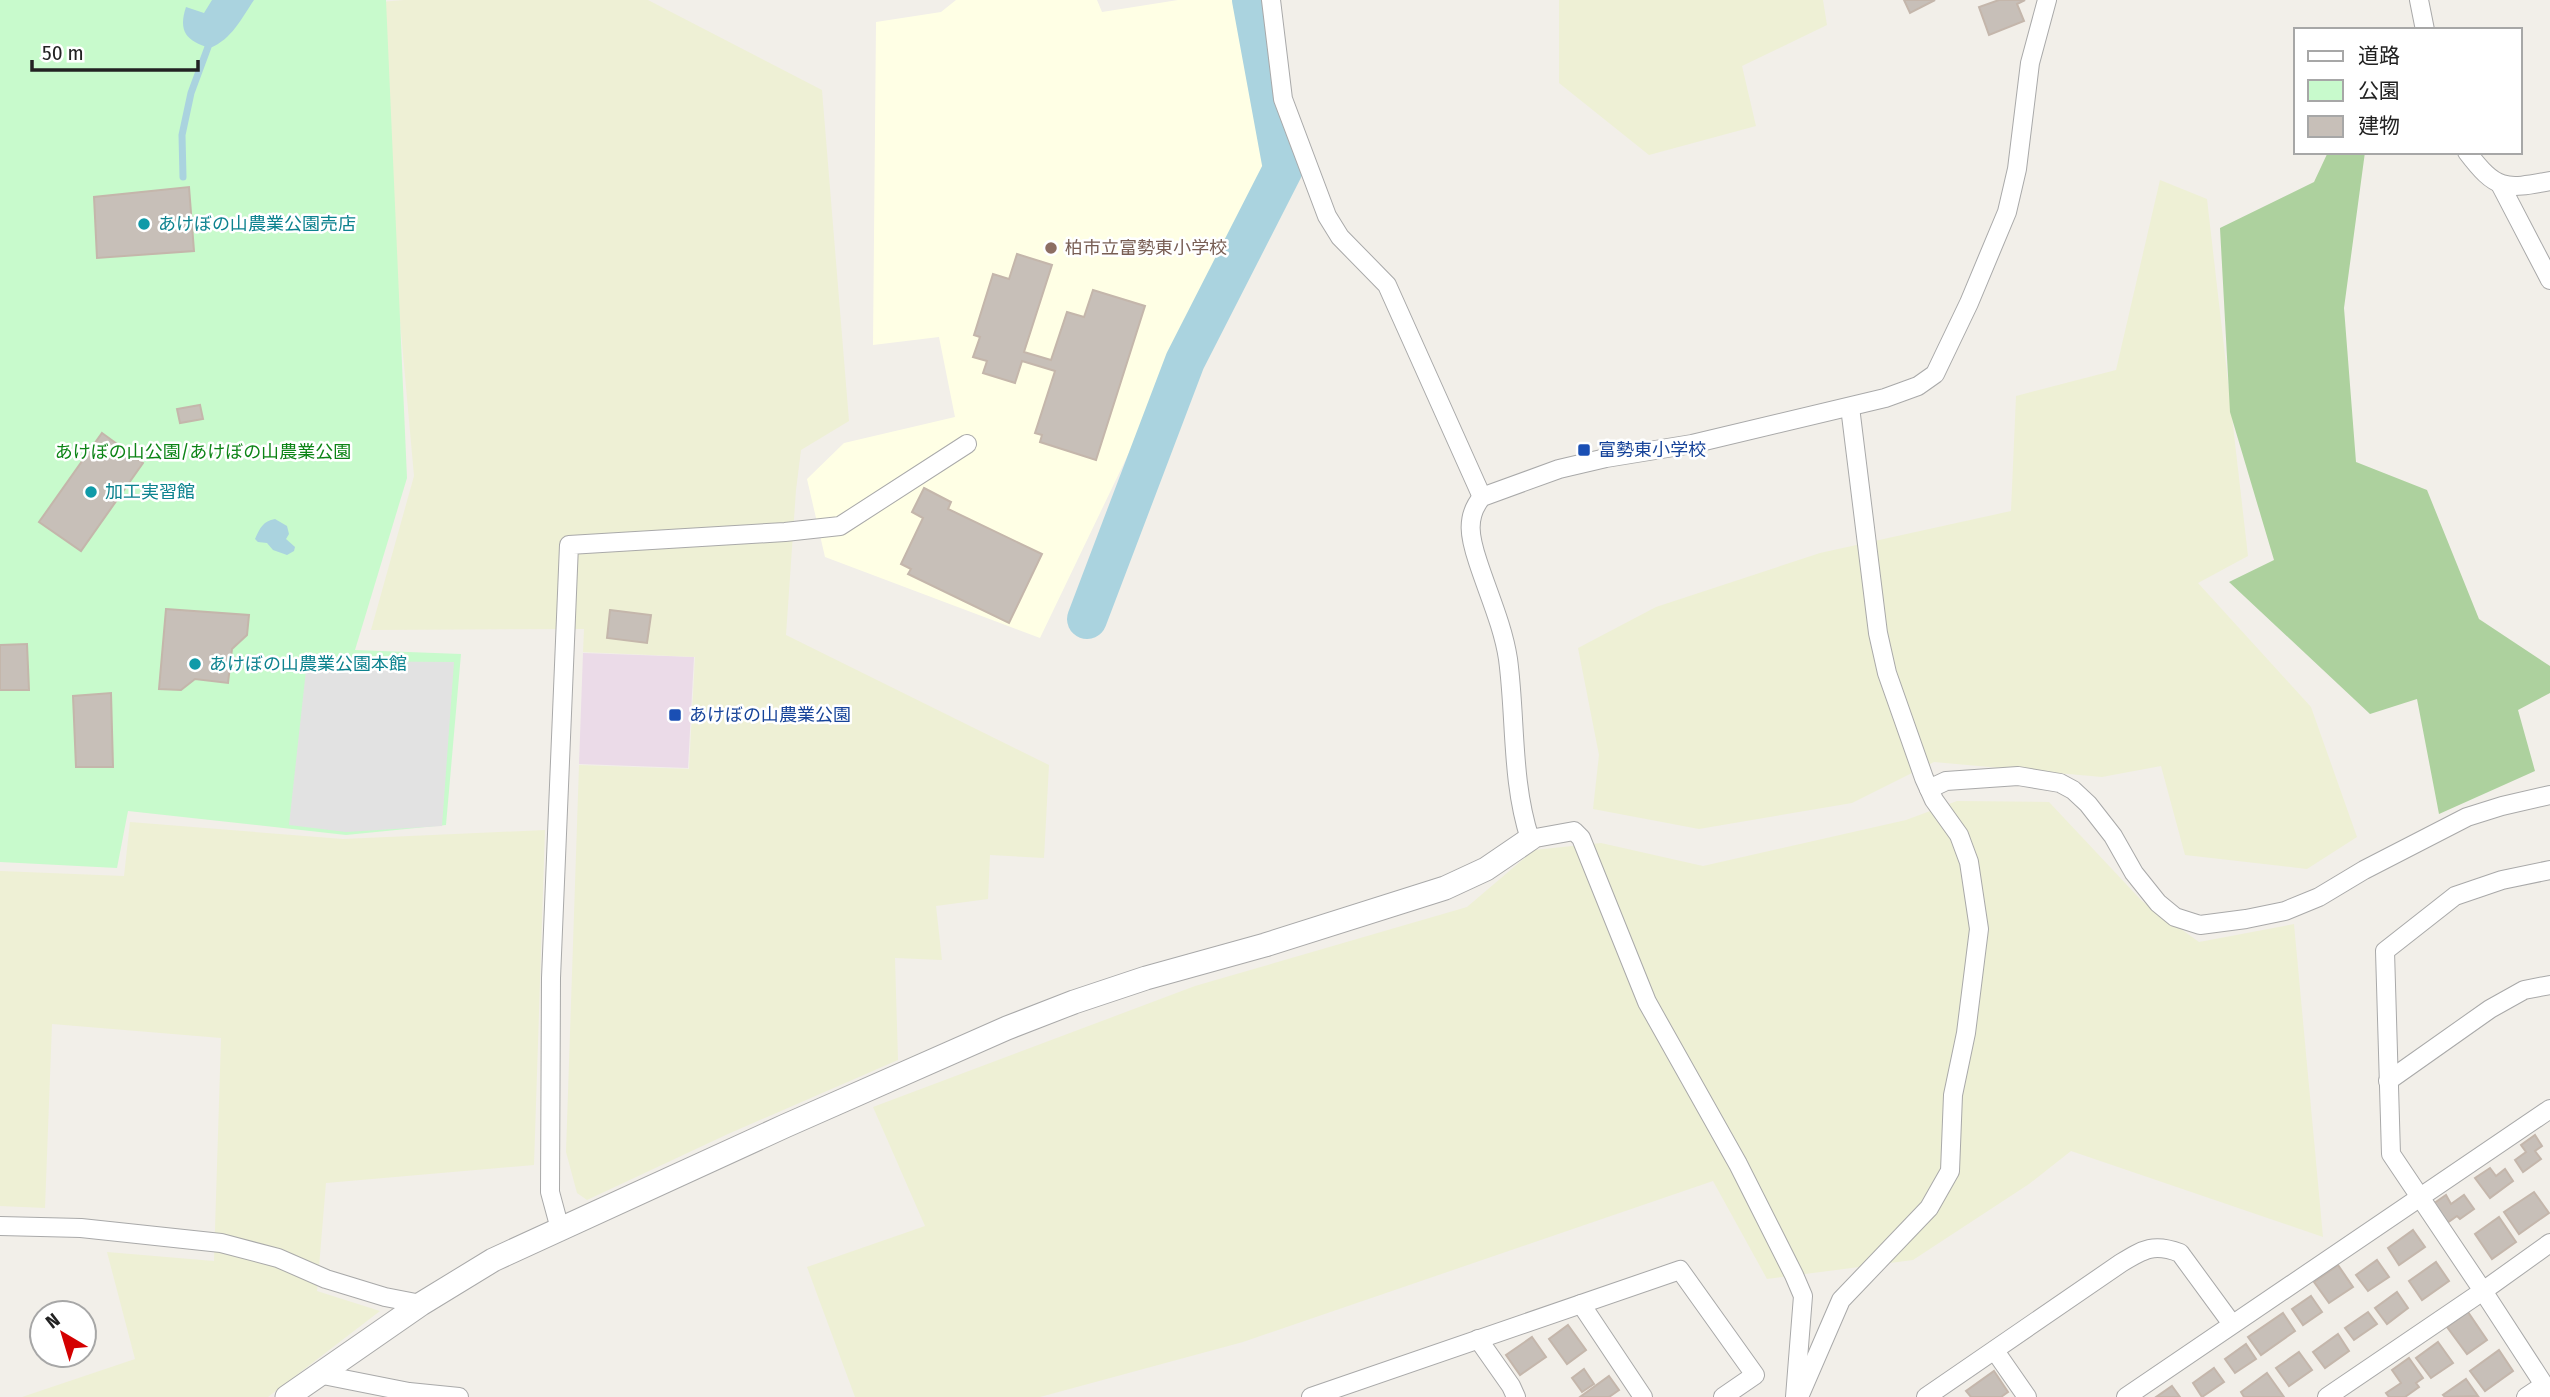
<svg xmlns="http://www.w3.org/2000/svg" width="2550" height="1397" font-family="'Fira Sans Condensed','Noto Sans JP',sans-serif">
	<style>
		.industrial { fill: #ebdbe8 }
		.education { fill: #ffffe5 }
		.farmland { fill: #eef0d5 }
		.forest { fill: #add19e }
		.park { fill: #c8facc }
		.parking { fill: #e2e2e2 }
		.water { fill: #aad3df }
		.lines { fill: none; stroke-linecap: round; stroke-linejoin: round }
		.stream { stroke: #aad3df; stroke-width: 7 }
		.river { stroke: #aad3df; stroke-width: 40 }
		.building { fill: #c7bfb8; stroke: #c4b6ab; stroke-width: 2 }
		.minor-casing { stroke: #a9a9a9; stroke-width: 20 }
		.tertiary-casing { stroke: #a9a9a9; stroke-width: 25 }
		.minor { stroke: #fff; stroke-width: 18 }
		.tertiary { stroke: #fff; stroke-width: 23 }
		.culture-dot { fill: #0f9aa8; stroke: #fff; stroke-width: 2.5 }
		.education-dot { fill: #8d6e63; stroke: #fff; stroke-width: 2.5 }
		.transit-dot { fill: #1a4fb4; stroke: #fff; stroke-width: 2.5 }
		.labels { text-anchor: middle; stroke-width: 5; stroke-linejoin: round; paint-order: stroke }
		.culture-label { font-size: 18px; fill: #0d838f; stroke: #fff; text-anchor: start }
		.education-label { font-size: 18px; fill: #785e54; stroke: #fff; text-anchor: start }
		.transit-label { font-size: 18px; fill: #164399; stroke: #fff; text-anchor: start }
		.park-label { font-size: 18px; fill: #0c8416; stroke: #fff }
	</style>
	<rect width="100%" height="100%" fill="#f2efe9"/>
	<!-- industrial -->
	<path class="industrial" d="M 583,653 L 694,657 L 688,768 L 579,764 Z"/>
	<!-- education -->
	<path class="education" d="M 956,0 L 1097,0 L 1102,12 L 1178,0 L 1245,0 L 1270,159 L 1040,638 L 825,557 L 807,479 L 844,443 L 955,417 L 939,337 L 873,345 L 876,22 L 941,12 Z"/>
	<!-- farmland -->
	<g class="farmland">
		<path d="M 404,0 L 648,0 L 822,90 L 849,421 L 801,450 L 796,490 L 786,635 L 1049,765 L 1044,858 L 990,855 L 988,899 L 936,906 L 942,960 L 895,958 L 898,1060 L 728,1134 L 587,1200 L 577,1193 L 566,1152 L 579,765 L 689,769 L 695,657 L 583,652 L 584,629 L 371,630 L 414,476 L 390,210 L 380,2 Z"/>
		<path d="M 1559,0 L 1823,0 L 1827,25 L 1742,66 L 1756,126 L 1649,155 L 1559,83 Z"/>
		<path d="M 2160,180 L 2207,199 L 2248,556 L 2198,583 L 2311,707 L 2357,837 L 2307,869 L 2185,855 L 2161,766 L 2102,777 L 1934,762 L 1852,803 L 1699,829 L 1593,809 L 1599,755 L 1578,648 L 1656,607 L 1820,553 L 2011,511 L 2016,396 L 2116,370 Z"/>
		<path d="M 1957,801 L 2049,802 L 2142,901 L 2199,942 L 2294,924 L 2323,1237 L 2071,1151 L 2029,1184 L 1913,1260 L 1767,1279 L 1713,1181 L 1243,1342 L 1040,1397 L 855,1397 L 807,1267 L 925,1226 L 873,1107 L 1195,986 L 1467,907 L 1534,850 L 1601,843 L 1703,866 L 1906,820 Z"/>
		<path d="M 130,822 L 343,839 L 545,830 L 534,1165 L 326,1183 L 317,1291 L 380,1311 L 268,1397 L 22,1397 L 135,1359 L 107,1252 L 214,1261 L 221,1038 L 52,1024 L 45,1208 L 0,1206 L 0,871 L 124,876 Z"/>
	</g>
	<!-- forest -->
	<path class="forest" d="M 2328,152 L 2365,152 L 2344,308 L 2356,462 L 2427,490 L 2479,619 L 2550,666 L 2550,693 L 2518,710 L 2535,771 L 2439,814 L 2417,699 L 2370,714 L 2229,582 L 2274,560 L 2230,412 L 2220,228 L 2314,182 Z"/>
	<!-- park -->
	<path class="park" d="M 0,0 L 386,0 L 407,478 L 355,650 L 461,654 L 446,825 L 346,835 L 128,811 L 117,868 L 0,862 Z"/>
	<!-- parking -->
	<path class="parking" d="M 307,661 L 454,662 L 442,826 L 346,832 L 289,825 Z"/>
	<!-- water -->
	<g class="water">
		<path d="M 212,0 L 254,0 C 241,19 232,39 210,48 C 186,41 178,31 186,7 L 204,13 Z"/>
		<path d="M 275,519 L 287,526 L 289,534 L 286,539 L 295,547 L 294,551 L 287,555 L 273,550 L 267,543 L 258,542 L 255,539 C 260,528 263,521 275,519 Z"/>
	</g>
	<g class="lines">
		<!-- stream -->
		<path class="stream" d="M 183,177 L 182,135 L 191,93 L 208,47"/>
		<!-- river -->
		<path class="river" d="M 1087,619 L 1185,361 L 1283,169 L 1252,0"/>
	</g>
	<!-- building -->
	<g class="building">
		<path d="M 1904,0 L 1935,0 L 1910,13 Z"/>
		<path d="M 1999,0 L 2025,0 L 2017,4 L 2024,21 L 1989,35 L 1979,7 Z"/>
		<path d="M 189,187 L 194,251 L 97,258 L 94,197 Z"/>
		<path d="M 1017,254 L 1052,265 L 1024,352 L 1051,360 L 1067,312 L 1084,317 L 1093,290 L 1145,306 L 1096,460 L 1040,442 L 1042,435 L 1035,433 L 1055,371 L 1022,361 L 1015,383 L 983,373 L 987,361 L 973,357 L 980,337 L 974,335 L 993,274 L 1009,279 Z"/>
		<path d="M 200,405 L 203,419 L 180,423 L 177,409 Z"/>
		<path d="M 102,433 L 143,463 L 81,551 L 39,522 Z"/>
		<path d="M 924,488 L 951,502 L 948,509 L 1042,554 L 1009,623 L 908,574 L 911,569 L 901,564 L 923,518 L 912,512 Z"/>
		<path d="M 166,609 L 249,615 L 247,635 L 232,649 L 228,683 L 195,679 L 181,690 L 159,689 Z"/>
		<path d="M 610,610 L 651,615 L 647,643 L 607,638 Z"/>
		<path d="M 27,644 L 29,690 L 0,690 L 0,645 Z"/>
		<path d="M 111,693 L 113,767 L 76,767 L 73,696 Z"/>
		<path d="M 2535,1135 L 2542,1146 L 2535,1151 L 2541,1159 L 2523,1172 L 2515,1160 L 2526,1152 L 2521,1145 Z"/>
		<path d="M 2490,1168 L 2496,1176 L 2505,1169 L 2513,1181 L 2490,1198 L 2475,1178 Z"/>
		<path d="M 2534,1192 L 2549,1213 L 2519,1234 L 2504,1212 Z"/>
		<path d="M 2446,1195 L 2451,1204 L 2464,1195 L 2474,1209 L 2460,1219 L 2457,1216 L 2447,1223 L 2433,1204 Z"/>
		<path d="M 2499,1217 L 2516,1242 L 2492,1259 L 2475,1234 Z"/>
		<path d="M 2413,1230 L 2425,1247 L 2399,1265 L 2388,1248 Z"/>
		<path d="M 2377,1260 L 2389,1277 L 2368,1291 L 2356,1275 Z"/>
		<path d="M 2436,1262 L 2449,1281 L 2422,1300 L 2409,1281 Z"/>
		<path d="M 2338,1265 L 2353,1287 L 2329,1303 L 2314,1282 Z"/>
		<path d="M 2397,1292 L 2408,1308 L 2387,1324 L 2375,1308 Z"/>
		<path d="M 2311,1296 L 2322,1312 L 2303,1325 L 2292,1309 Z"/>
		<path d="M 2368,1312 L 2377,1324 L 2354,1340 L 2345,1328 Z"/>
		<path d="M 2468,1312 L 2487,1340 L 2467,1354 L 2447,1327 Z"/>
		<path d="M 2283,1313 L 2295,1331 L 2261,1355 L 2248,1337 Z"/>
		<path d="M 1568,1325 L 1586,1350 L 1567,1364 L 1549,1339 Z"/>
		<path d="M 2338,1334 L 2349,1351 L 2325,1368 L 2313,1352 Z"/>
		<path d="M 1532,1337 L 1546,1357 L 1520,1375 L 1506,1355 Z"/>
		<path d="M 2438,1342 L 2453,1363 L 2431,1378 L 2416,1358 Z"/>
		<path d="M 2246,1344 L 2256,1359 L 2235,1373 L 2225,1359 Z"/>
		<path d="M 2499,1350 L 2513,1371 L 2485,1391 L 2470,1371 Z"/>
		<path d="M 2299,1352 L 2312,1370 L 2289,1386 L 2276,1368 Z"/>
		<path d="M 2409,1358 L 2423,1378 L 2416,1383 L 2419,1387 L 2405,1397 L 2389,1397 L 2386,1393 L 2401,1383 L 2392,1370 Z"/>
		<path d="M 2214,1368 L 2224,1382 L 2202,1397 L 2193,1383 Z"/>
		<path d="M 1584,1369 L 1594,1384 L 1582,1392 L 1572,1378 Z"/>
		<path d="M 1994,1371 L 2008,1392 L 2001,1397 L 1971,1397 L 1966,1391 Z"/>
		<path d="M 2267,1373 L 2284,1397 L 2244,1397 L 2241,1392 Z"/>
		<path d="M 1609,1376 L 1619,1390 L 1609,1397 L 1580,1397 Z"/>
		<path d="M 2466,1379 L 2478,1396 L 2445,1397 L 2443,1395 Z"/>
		<path d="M 2172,1386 L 2180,1397 L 2156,1397 Z"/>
	</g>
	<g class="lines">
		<defs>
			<g id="minor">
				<path d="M 1271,0 L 1283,99 L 1327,216 L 1340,237 L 1387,285 L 1482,497"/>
				<path d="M 2419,0 L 2425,30"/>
				<path d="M 2467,152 C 2496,190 2504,190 2550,181"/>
				<path d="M 2501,186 L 2550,280"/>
				<path d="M 1929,789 L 1946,781 L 2018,776 L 2060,783 L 2073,790 L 2088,804 L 2113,836 L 2134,873 L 2158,903 L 2175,917 L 2200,925 L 2246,919 L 2285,911 L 2319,897 L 2364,870 L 2467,817 L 2502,806 L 2550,795"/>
				<path d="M 2388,1081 L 2490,1009 L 2524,990 L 2550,985"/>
				<path d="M 0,1226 L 81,1228 L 221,1243 L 278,1258 L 326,1279 L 385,1297 L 421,1304"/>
				<path d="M 560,1229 L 550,1192 L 551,978 L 569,545 L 785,532 L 840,526 L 967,444"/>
				<path d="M 2550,1243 L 2483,1291 L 2550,1394"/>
				<path d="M 1581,1304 L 1643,1397"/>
				<path d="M 1478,1339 L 1511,1386 L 1516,1397"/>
				<path d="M 1995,1351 L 2027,1397"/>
				<path d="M 318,1374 L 409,1392 L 459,1397"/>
				<path d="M 1311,1397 L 1680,1270 L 1755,1375 L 1723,1397"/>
				<path d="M 1795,1397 L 1803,1296 L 1794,1275 L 1738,1164 L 1647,1002 L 1581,838 L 1574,831 L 1530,839 C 1511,781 1516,719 1508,659 C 1503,626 1488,593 1478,562 C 1470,538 1465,517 1482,497 L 1559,469 L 1606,458 L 1692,444 L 1885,398 L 1918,386 L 1935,374 L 1969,303 L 2007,212 L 2017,169 L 2030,63 L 2047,0"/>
				<path d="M 1799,1397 L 1841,1300 L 1929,1208 L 1950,1171 L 1953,1095 L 1966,1033 L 1979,929 L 1969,862 L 1959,835 L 1934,800 L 1924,778 L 1887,673 L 1878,633 L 1850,407"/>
				<path d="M 1926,1397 L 2121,1263 C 2144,1249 2154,1243 2180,1253 L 2232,1324"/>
				<path d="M 2126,1397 L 2550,1109"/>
				<path d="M 2327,1397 L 2483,1291 L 2391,1154 L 2385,951 L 2455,896 L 2502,880 L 2550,870"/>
				<path d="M 2526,1397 L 2544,1385"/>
			</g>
			<path id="tertiary" d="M 287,1397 L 421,1304 L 493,1260 L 785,1126 L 1007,1028 L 1074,1002 L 1146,978 L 1265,945 L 1445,888 L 1486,869 L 1530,839"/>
		</defs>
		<!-- minor casing -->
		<use href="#minor" class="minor-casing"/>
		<!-- tertiary casing -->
		<use href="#tertiary" class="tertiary-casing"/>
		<!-- minor -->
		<use href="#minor" class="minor"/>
		<!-- tertiary -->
		<use href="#tertiary" class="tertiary"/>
	</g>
	<!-- markers -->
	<g class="culture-dot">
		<circle cx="144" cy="224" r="7"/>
		<circle cx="91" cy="492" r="7"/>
		<circle cx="195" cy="664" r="7"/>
	</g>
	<circle class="education-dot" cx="1051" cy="248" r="7"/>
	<g class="transit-dot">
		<rect x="1577" y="443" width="14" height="14" rx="3.5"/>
		<rect x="668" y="708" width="14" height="14" rx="3.5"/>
	</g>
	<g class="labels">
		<!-- culture labels -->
		<g class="culture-label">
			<text x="158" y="230">あけぼの山農業公園売店</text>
			<text x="105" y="498">加工実習館</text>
			<text x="209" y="670">あけぼの山農業公園本館</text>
		</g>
		<!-- education labels -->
		<g class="education-label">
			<text x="1065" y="254">柏市立富勢東小学校</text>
		</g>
		<!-- transit labels -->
		<g class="transit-label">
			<text x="1598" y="456">富勢東小学校</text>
			<text x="689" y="721">あけぼの山農業公園</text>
		</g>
		<!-- park labels -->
		<g class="park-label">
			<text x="203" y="458">あけぼの山公園/あけぼの山農業公園</text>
		</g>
	</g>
	<!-- legend -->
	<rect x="2294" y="28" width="228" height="126" fill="#ffffff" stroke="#a7a7a7" stroke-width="2"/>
	<rect x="2308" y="51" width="35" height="10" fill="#ffffff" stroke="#a7a7a7" stroke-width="2"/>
	<text x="2358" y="63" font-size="21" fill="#222222">道路</text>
	<rect x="2308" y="80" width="35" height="21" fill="#c8facc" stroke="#a7a7a7" stroke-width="2"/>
	<text x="2358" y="98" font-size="21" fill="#222222">公園</text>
	<rect x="2308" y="116" width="35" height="21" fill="#c7bfb8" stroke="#a7a7a7" stroke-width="2"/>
	<text x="2358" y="133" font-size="21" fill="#222222">建物</text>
	<!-- north arrow -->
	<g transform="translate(63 1334) rotate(322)"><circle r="33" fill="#ffffff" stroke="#a7a7a7" stroke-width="2"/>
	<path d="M0-5L12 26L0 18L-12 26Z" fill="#d40000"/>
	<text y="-10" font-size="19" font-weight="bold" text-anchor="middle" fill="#222222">N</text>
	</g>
	<!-- scale -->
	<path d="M32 60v10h166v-10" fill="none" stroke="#222222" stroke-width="3.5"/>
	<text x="42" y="60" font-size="21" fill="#222222" stroke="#ffffff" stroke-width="5" paint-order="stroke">50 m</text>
</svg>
